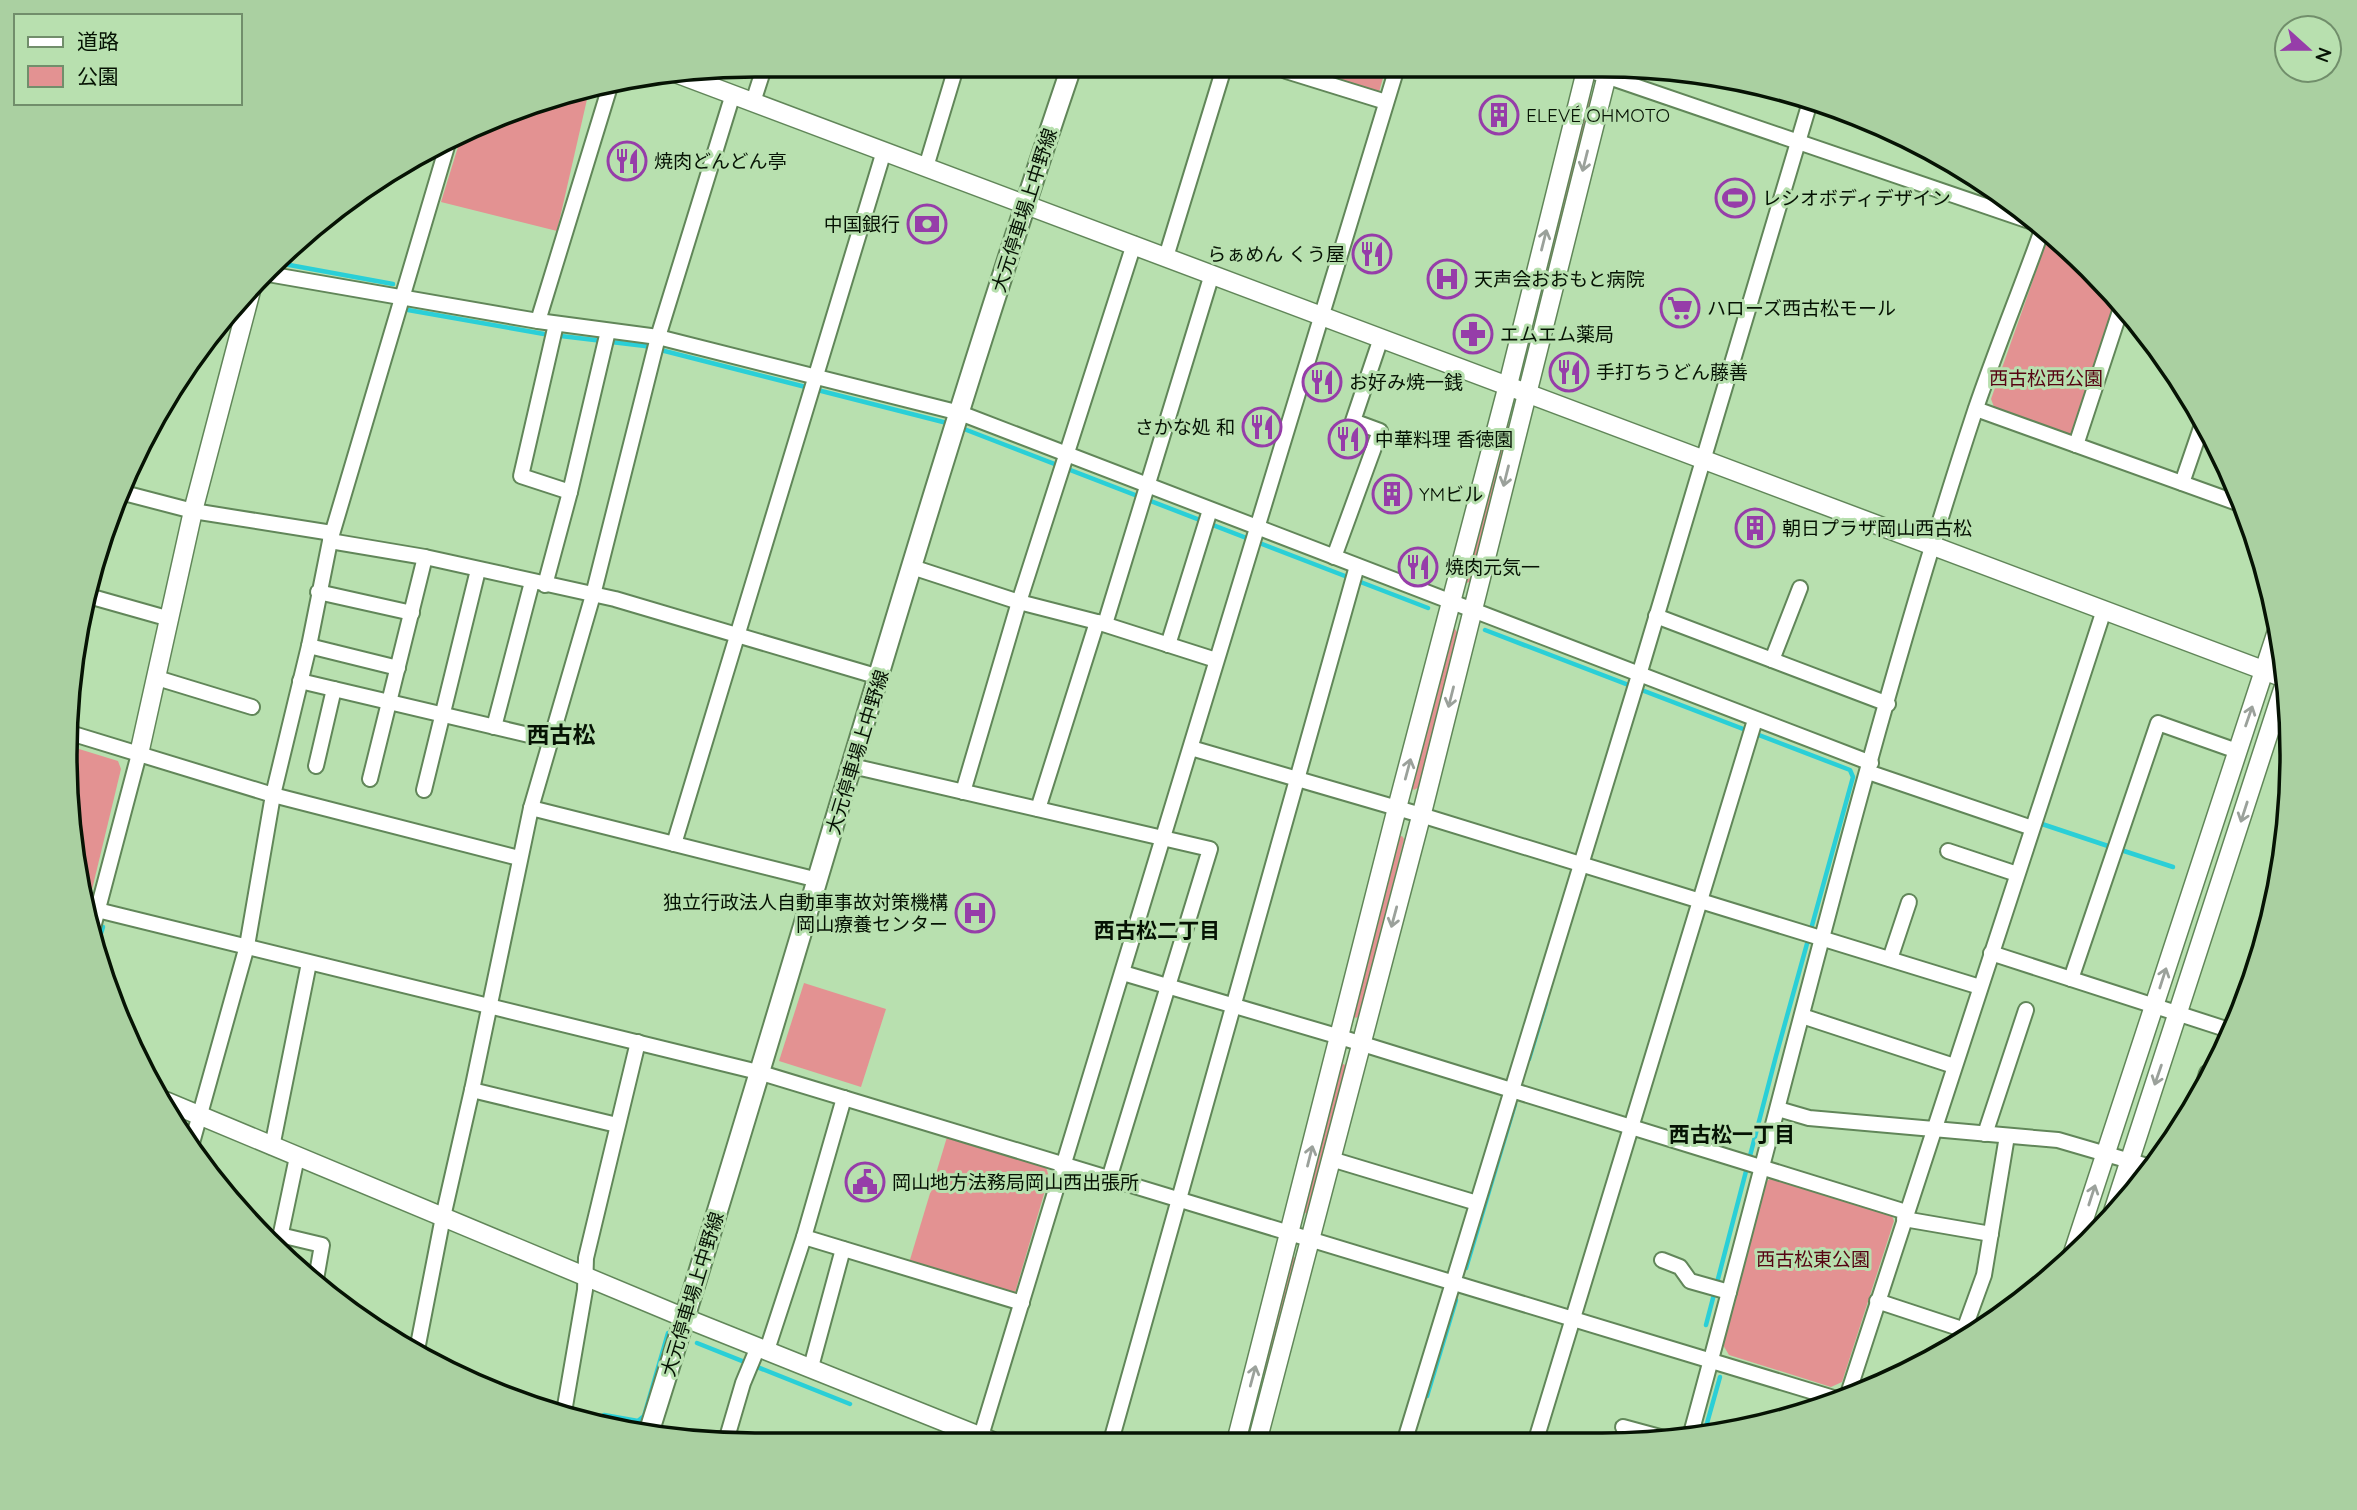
<svg xmlns="http://www.w3.org/2000/svg" width="2357" height="1510" font-family="Quicksand,'Noto Sans JP',sans-serif">
	<style>
		.green { fill: #e39292 }
		.lines { fill: none; stroke-linecap: round; stroke-linejoin: round }
		.stream { stroke: #2acfd7; stroke-width: 4.5 }
		.minor-casing { stroke: #618659; stroke-width: 18 }
		.tertiary-casing { stroke: #618659; stroke-width: 21 }
		.secondary-casing { stroke: #618659; stroke-width: 23 }
		.minor { stroke: #fff; stroke-width: 14 }
		.tertiary { stroke: #fff; stroke-width: 18 }
		.secondary { stroke: #fff; stroke-width: 19 }
		.oneway { stroke: #9ba19b }
		.labels { text-anchor: middle; stroke-width: 6; stroke-linejoin: round; paint-order: stroke }
		.poi-label { font-size: 19px; fill: #061304; stroke: #b8e0af; text-anchor: start }
		.street-label { font-size: 19px; fill: #061304; stroke: #b8e0af }
		.park-label { font-size: 19px; fill: #560312; stroke: #b8e0af }
		.neighbourhood-label { font-size: 21px; font-weight: bold; fill: #061304; stroke: #b8e0af }
		.quarter-label { font-size: 23px; font-weight: bold; fill: #061304; stroke: #b8e0af }
		.rim { fill: none; stroke: #061304; stroke-width: 3.5 }
	</style>
	<rect width="100%" height="100%" fill="#b8e0af"/>
	<!-- green -->
	<g class="green">
		<path d="M 1297,71 L 1385,71 L 1379,92 L 1375,96 Z"/>
		<path d="M 572,92 L 588,95 L 557,231 L 441,202 L 461,137 L 534,101 Z"/>
		<path d="M 1590,96 L 1592,98 L 1554,250 L 1541,286 L 1588,97 Z"/>
		<path d="M 2053,241 L 2061,244 L 2119,298 L 2075,432 L 2069,435 L 1994,407 L 1991,399 L 2045,246 Z"/>
		<path d="M 1508,424 L 1511,425 L 1471,581 L 1467,583 L 1465,582 L 1479,521 L 1492,486 Z"/>
		<path d="M 1455,629 L 1458,634 L 1419,787 L 1414,790 L 1411,787 L 1452,630 Z"/>
		<path d="M 66,745 L 118,761 L 121,769 L 90,898 L 83,896 L 65,755 Z"/>
		<path d="M 1402,836 L 1404,839 L 1360,1015 L 1356,1018 L 1352,1015 L 1398,837 Z"/>
		<path d="M 804,983 L 886,1009 L 861,1087 L 779,1061 Z"/>
		<path d="M 1344,1064 L 1346,1067 L 1309,1212 L 1303,1214 L 1339,1066 Z"/>
		<path d="M 947,1137 L 1046,1167 L 1049,1177 L 1014,1296 L 909,1263 Z"/>
		<path d="M 1775,1176 L 1891,1213 L 1894,1221 L 1842,1382 L 1831,1387 L 1729,1355 L 1723,1345 L 1765,1182 Z"/>
		<path d="M 1292,1257 L 1297,1258 L 1268,1374 L 1261,1372 Z"/>
	</g>
	<g class="lines">
		<!-- stream -->
		<g class="stream">
			<path d="M 2055,239 L 2057,240"/>
			<path d="M 273,262 L 393,284"/>
			<path d="M 408,310 L 544,334 L 645,346 L 947,423"/>
			<path d="M 964,429 L 1428,608"/>
			<path d="M 1485,630 L 1850,770 L 1853,777 L 1776,1056 L 1706,1325"/>
			<path d="M 2042,824 L 2111,847"/>
			<path d="M 2121,850 L 2173,867"/>
			<path d="M 95,952 L 103,927"/>
			<path d="M 1529,1059 L 1546,1003"/>
			<path d="M 1466,1268 L 1515,1104"/>
			<path d="M 697,1343 L 850,1404"/>
			<path d="M 1427,1396 L 1456,1300"/>
			<path d="M 604,1415 L 638,1421 L 644,1416 L 668,1333 L 670,1334"/>
			<path d="M 1704,1434 L 1720,1377"/>
		</g>
		<defs>
			<g id="minor">
				<path d="M 1286,71 L 1386,102"/>
				<path d="M 1591,71 L 2041,225"/>
				<path d="M 753,102 L 763,71"/>
				<path d="M 926,167 L 955,71"/>
				<path d="M 1166,257 L 1223,71"/>
				<path d="M 262,273 L 538,321 L 658,337 L 960,413 L 1871,763"/>
				<path d="M 538,321 L 611,83"/>
				<path d="M 556,324 L 521,476 L 570,492"/>
				<path d="M 1976,409 L 2243,505"/>
				<path d="M 2076,445 L 2123,302"/>
				<path d="M 2182,483 L 2204,419"/>
				<path d="M 120,492 L 193,511 L 332,533"/>
				<path d="M 330,541 L 425,557 L 615,599 L 879,677"/>
				<path d="M 1334,557 L 1380,431 L 1353,421 L 1381,338"/>
				<path d="M 912,567 L 1019,602 L 1097,622 L 1216,660"/>
				<path d="M 545,585 L 570,492 L 608,331"/>
				<path d="M 318,592 L 412,613"/>
				<path d="M 85,595 L 170,619"/>
				<path d="M 1656,616 L 1888,704"/>
				<path d="M 1105,624 L 1212,274"/>
				<path d="M 1168,645 L 1210,510"/>
				<path d="M 309,646 L 398,668"/>
				<path d="M 1772,660 L 1800,588"/>
				<path d="M 157,678 L 252,707"/>
				<path d="M 300,681 L 550,740"/>
				<path d="M 494,727 L 532,582"/>
				<path d="M 67,732 L 273,795 L 519,858"/>
				<path d="M 1191,748 L 1421,815 L 1980,987"/>
				<path d="M 316,766 L 334,689"/>
				<path d="M 852,766 L 1210,849 L 1109,1179"/>
				<path d="M 1868,772 L 2032,828"/>
				<path d="M 370,779 L 425,557"/>
				<path d="M 424,790 L 478,570"/>
				<path d="M 963,792 L 1019,602 L 1134,244"/>
				<path d="M 531,808 L 818,880"/>
				<path d="M 1038,809 L 1097,622"/>
				<path d="M 674,844 L 884,151"/>
				<path d="M 1948,851 L 2017,874"/>
				<path d="M 85,907 L 758,1072 L 1837,1399"/>
				<path d="M 90,939 L 139,754"/>
				<path d="M 1991,953 L 2232,1031"/>
				<path d="M 1890,959 L 1909,902"/>
				<path d="M 1123,973 L 1340,1037 L 1906,1212"/>
				<path d="M 2071,979 L 2158,723 L 2237,751"/>
				<path d="M 1802,1016 L 1954,1066"/>
				<path d="M 472,1090 L 617,1125"/>
				<path d="M 2201,1093 L 2207,1073"/>
				<path d="M 1778,1109 L 1809,1118 L 2058,1140 L 2154,1168"/>
				<path d="M 1985,1134 L 2026,1010"/>
				<path d="M 272,1147 L 309,963"/>
				<path d="M 190,1150 L 247,946 L 273,795 L 309,646 L 330,541 L 448,143"/>
				<path d="M 1331,1159 L 1477,1203"/>
				<path d="M 1904,1219 L 1991,1234"/>
				<path d="M 280,1235 L 322,1245 L 315,1285"/>
				<path d="M 804,1237 L 1022,1303"/>
				<path d="M 277,1252 L 297,1157"/>
				<path d="M 1662,1260 L 1680,1267 L 1690,1281 L 1729,1292"/>
				<path d="M 1877,1301 L 1974,1333"/>
				<path d="M 1964,1330 L 1984,1275 L 2007,1136"/>
				<path d="M 417,1350 L 443,1217 L 472,1090 L 531,808 L 593,595 L 658,337 L 733,94"/>
				<path d="M 767,1350 L 804,1237 L 844,1098"/>
				<path d="M 811,1367 L 843,1249"/>
				<path d="M 1848,1394 L 2104,610"/>
				<path d="M 564,1412 L 585,1290 L 586,1258 L 638,1042"/>
				<path d="M 1623,1427 L 1671,1440"/>
				<path d="M 728,1434 L 743,1383 L 758,1347"/>
				<path d="M 981,1436 L 1396,71"/>
				<path d="M 1690,1437 C 1784,1095 1864,748 1975,411 C 1996,349 2021,289 2043,227"/>
				<path d="M 1111,1441 L 1357,566"/>
				<path d="M 1404,1443 L 1639,675 L 1810,102"/>
				<path d="M 1535,1443 L 1755,720"/>
			</g>
			<g id="tertiary">
				<path d="M 670,71 L 2287,679"/>
				<path d="M 139,754 L 193,511 L 253,283"/>
				<path d="M 158,1098 L 685,1318 L 992,1441"/>
				<path d="M 2112,1215 L 2287,677"/>
				<path d="M 2071,1259 L 2278,628"/>
				<path d="M 1236,1442 L 1397,808 L 1508,385 L 1586,71"/>
				<path d="M 1257,1442 L 1424,805 L 1608,71"/>
			</g>
			<path id="secondary" d="M 648,1435 C 792,981 917,521 1070,71"/>
		</defs>
		<!-- minor casing -->
		<use href="#minor" class="minor-casing"/>
		<!-- tertiary casing -->
		<use href="#tertiary" class="tertiary-casing"/>
		<!-- secondary casing -->
		<use href="#secondary" class="secondary-casing"/>
		<!-- minor -->
		<use href="#minor" class="minor"/>
		<!-- tertiary -->
		<use href="#tertiary" class="tertiary"/>
		<!-- secondary -->
		<use href="#secondary" class="secondary"/>
	</g>
	<!-- one-way arrows -->
	<defs><path id="oneway-shaft" d="M-6 0H5M1.5-3L5.5 0L1.5 3" fill="none" stroke-width="1.6" stroke-linecap="round" stroke-linejoin="round" transform="scale(1.75)"/></defs>
	<g class="oneway">
		<use href="#oneway-shaft" transform="translate(1585 161) rotate(104)"/>
		<use href="#oneway-shaft" transform="translate(1544 240) rotate(-76)"/>
		<use href="#oneway-shaft" transform="translate(1506 476) rotate(104)"/>
		<use href="#oneway-shaft" transform="translate(1451 697) rotate(104)"/>
		<use href="#oneway-shaft" transform="translate(2249 716) rotate(-71)"/>
		<use href="#oneway-shaft" transform="translate(1408 769) rotate(-75)"/>
		<use href="#oneway-shaft" transform="translate(2244 812) rotate(108)"/>
		<use href="#oneway-shaft" transform="translate(1394 917) rotate(105)"/>
		<use href="#oneway-shaft" transform="translate(2163 978) rotate(-72)"/>
		<use href="#oneway-shaft" transform="translate(2158 1075) rotate(109)"/>
		<use href="#oneway-shaft" transform="translate(1310 1156) rotate(-76)"/>
		<use href="#oneway-shaft" transform="translate(2092 1195) rotate(-72)"/>
		<use href="#oneway-shaft" transform="translate(1253 1376) rotate(-75)"/>
	</g>
	<!-- icons -->
	<defs>
		<symbol id="building-ring" viewBox="-11 -11 22 22"><circle r="9.5" fill="#b8e0af" stroke="#963da9" stroke-width="1.5"/><path d="M-4-6H4V6H1V3H-1V6H-4ZM-2.5-4.3h1.7v1.8h-1.7ZM.8-4.3h1.7v1.8H.8ZM-2.5-1h1.7V.8h-1.7ZM.8-1h1.7V.8H.8Z" fill="#963da9"/></symbol>
		<symbol id="restaurant-ring" viewBox="-11 -11 22 22"><circle r="9.5" fill="#b8e0af" stroke="#963da9" stroke-width="1.5"/><path d="M-5-6h1v4h1v-4h1v4h1v-4h1v5L-1.5 .5V6h-2V.5L-5-1ZM5-6V6H3V1.5H1.5Q1.5-4 5-6Z" fill="#963da9"/></symbol>
		<symbol id="stadium-ring" viewBox="-11 -11 22 22"><circle r="9.5" fill="#b8e0af" stroke="#963da9" stroke-width="1.5"/><path d="M0-5a6.5 5 0 1 0 0 10a6.5 5 0 1 0 0-10ZM-3.5-1.8h7v3.6h-7Z" fill="#963da9"/></symbol>
		<symbol id="bank-ring" viewBox="-11 -11 22 22"><circle r="9.5" fill="#b8e0af" stroke="#963da9" stroke-width="1.5"/><path d="M-6-4H6V4H-6ZM0-2.3a2.3 2.3 0 1 0 0 4.6a2.3 2.3 0 1 0 0-4.6Z" fill="#963da9"/></symbol>
		<symbol id="hospital-ring" viewBox="-11 -11 22 22"><circle r="9.5" fill="#b8e0af" stroke="#963da9" stroke-width="1.5"/><path d="M-5-5h3v3.5h4V-5h3V5h-3V1.5h-4V5h-3Z" fill="#963da9"/></symbol>
		<symbol id="supermarket-ring" viewBox="-11 -11 22 22"><circle r="9.5" fill="#b8e0af" stroke="#963da9" stroke-width="1.5"/><path d="M-6-5.5h2.5l.6 2H6L4.5 2H-2.5L-4.4-4H-6ZM-1.5 3.2a1.3 1.3 0 1 0 .1 0ZM3 3.2a1.3 1.3 0 1 0 .1 0Z" fill="#963da9"/></symbol>
		<symbol id="pharmacy-ring" viewBox="-11 -11 22 22"><circle r="9.5" fill="#b8e0af" stroke="#963da9" stroke-width="1.5"/><path d="M-2-6h4v4h4v4h-4v4h-4v-4h-4v-4h4Z" fill="#963da9"/></symbol>
		<symbol id="civic-ring" viewBox="-11 -11 22 22"><circle r="9.5" fill="#b8e0af" stroke="#963da9" stroke-width="1.5"/><path d="M-.6-6.5H3V-4.5H.6V-3L4-1V1h2V6H-6V1h2V-1L-.6-3ZM-1.2 2.5V6h2.4V2.5Z" fill="#963da9"/></symbol>
	</defs>
	<g fill-rule="evenodd">
		<use href="#building-ring" x="1477" y="93" width="44" height="44"/>
		<use href="#restaurant-ring" x="605" y="139" width="44" height="44"/>
		<use href="#stadium-ring" x="1713" y="176" width="44" height="44"/>
		<use href="#bank-ring" x="905" y="202" width="44" height="44"/>
		<use href="#restaurant-ring" x="1350" y="232" width="44" height="44"/>
		<use href="#hospital-ring" x="1425" y="257" width="44" height="44"/>
		<use href="#supermarket-ring" x="1658" y="286" width="44" height="44"/>
		<use href="#pharmacy-ring" x="1451" y="312" width="44" height="44"/>
		<use href="#restaurant-ring" x="1547" y="350" width="44" height="44"/>
		<use href="#restaurant-ring" x="1300" y="360" width="44" height="44"/>
		<use href="#restaurant-ring" x="1240" y="405" width="44" height="44"/>
		<use href="#restaurant-ring" x="1326" y="417" width="44" height="44"/>
		<use href="#building-ring" x="1370" y="472" width="44" height="44"/>
		<use href="#building-ring" x="1733" y="506" width="44" height="44"/>
		<use href="#restaurant-ring" x="1396" y="545" width="44" height="44"/>
		<use href="#hospital-ring" x="953" y="891" width="44" height="44"/>
		<use href="#civic-ring" x="843" y="1160" width="44" height="44"/>
	</g>
	<g class="labels">
		<!-- poi labels -->
		<g class="poi-label">
			<text x="1526" y="122">ELEVÉ OHMOTO</text>
			<text x="654" y="168">焼肉どんどん亭</text>
			<text x="1762" y="205">レシオボディデザイン</text>
			<text x="900" y="231" text-anchor="end">中国銀行</text>
			<text x="1345" y="261" text-anchor="end">らぁめん くう屋</text>
			<text x="1474" y="286">天声会おおもと病院</text>
			<text x="1707" y="315">ハローズ西古松モール</text>
			<text x="1500" y="341">エムエム薬局</text>
			<text x="1596" y="379">手打ちうどん藤善</text>
			<text x="1349" y="389">お好み焼一銭</text>
			<text x="1235" y="434" text-anchor="end">さかな処 和</text>
			<text x="1375" y="446">中華料理 香徳園</text>
			<text x="1419" y="501">YMビル</text>
			<text x="1782" y="535">朝日プラザ岡山西古松</text>
			<text x="1445" y="574">焼肉元気一</text>
			<text x="948" y="909" text-anchor="end">独立行政法人自動車事故対策機構<tspan x="948" dy="22">岡山療養センター</tspan></text>
			<text x="892" y="1189">岡山地方法務局岡山西出張所</text>
		</g>
		<!-- street labels -->
		<g class="street-label">
			<text transform="translate(1024 210) rotate(-72)" y="7">大元停車場上中野線</text>
			<text transform="translate(857 752) rotate(-73)" y="7">大元停車場上中野線</text>
			<text transform="translate(692 1294) rotate(-73)" y="7">大元停車場上中野線</text>
		</g>
		<!-- park labels -->
		<g class="park-label">
			<text x="2046" y="385">西古松西公園</text>
			<text x="1813" y="1266">西古松東公園</text>
		</g>
		<!-- neighbourhood labels -->
		<g class="neighbourhood-label">
			<text x="1157" y="938">西古松二丁目</text>
			<text x="1732" y="1142">西古松一丁目</text>
		</g>
		<!-- quarter labels -->
		<g class="quarter-label">
			<text x="561" y="743">西古松</text>
		</g>
	</g>
	<!-- crop -->
	<path d="M0 0H2357V1510H0ZM755 77H1602A678 678 0 0 1 2280 755V755A678 678 0 0 1 1602 1433H755A678 678 0 0 1 77 755V755A678 678 0 0 1 755 77Z" fill="#aad0a1" fill-rule="evenodd"/>
	<path class="rim" d="M755 77H1602A678 678 0 0 1 2280 755V755A678 678 0 0 1 1602 1433H755A678 678 0 0 1 77 755V755A678 678 0 0 1 755 77Z"/>
	<!-- legend -->
	<rect x="14" y="14" width="228" height="91" fill="#b8e0af" stroke="#718e6b" stroke-width="2"/>
	<rect x="28" y="37" width="35" height="10" fill="#ffffff" stroke="#718e6b" stroke-width="2"/>
	<text x="77" y="49" font-size="21" fill="#061304">道路</text>
	<rect x="28" y="66" width="35" height="21" fill="#e39292" stroke="#718e6b" stroke-width="2"/>
	<text x="77" y="84" font-size="21" fill="#061304">公園</text>
	<!-- north arrow -->
	<g transform="translate(2308 49) rotate(111)"><circle r="33" fill="#b8e0af" stroke="#718e6b" stroke-width="2"/>
	<path d="M0-5L12 26L0 18L-12 26Z" fill="#963da9"/>
	<text y="-10" font-size="19" font-weight="bold" text-anchor="middle" fill="#061304">N</text>
	</g>
</svg>
